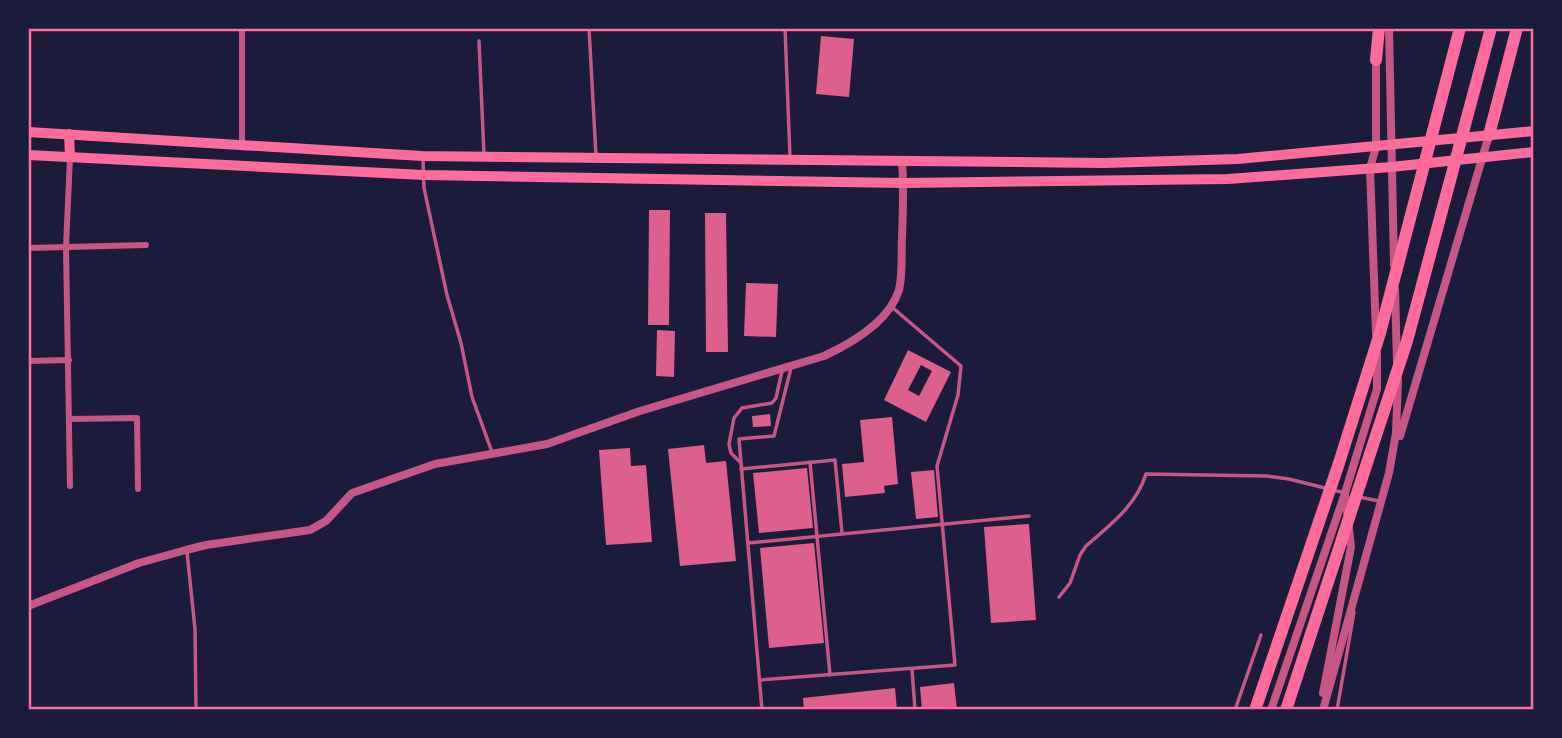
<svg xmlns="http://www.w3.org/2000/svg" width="1562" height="738" font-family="Figtree,sans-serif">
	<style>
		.building { fill: #dd5f8e; fill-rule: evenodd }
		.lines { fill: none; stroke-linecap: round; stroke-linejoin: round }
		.service { stroke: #c65784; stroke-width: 3.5 }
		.minor { stroke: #c65784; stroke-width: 6 }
		.tertiary { stroke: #c65784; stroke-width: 8 }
		.primary { stroke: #ff6b9d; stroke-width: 10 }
		.motorway { stroke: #ff6b9d; stroke-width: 12 }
		.neatline { fill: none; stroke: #ff6b9d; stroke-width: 2.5 }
	</style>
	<rect width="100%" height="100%" fill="#1b1b3a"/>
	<!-- building -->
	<g class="building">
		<path d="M 821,36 L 854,39 L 849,97 L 816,94 Z"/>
		<path d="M 649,210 L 670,210 L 669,325 L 648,325 Z"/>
		<path d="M 705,213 L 726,213 L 728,352 L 706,352 Z"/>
		<path d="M 746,283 L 778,284 L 776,337 L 744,336 Z"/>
		<path d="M 657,330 L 675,331 L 674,377 L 656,376 Z"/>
		<path d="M 908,350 L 951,372 L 926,422 L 884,400 ZM 921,365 L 932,371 L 919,396 L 908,390 Z"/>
		<path d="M 770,414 L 771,426 L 753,427 L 752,416 Z"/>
		<path d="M 892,417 L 898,484 L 884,486 L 885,493 L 845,497 L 842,464 L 864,462 L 860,420 Z"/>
		<path d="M 704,445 L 706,463 L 726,461 L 736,561 L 680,566 L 668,449 Z"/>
		<path d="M 630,448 L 631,466 L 646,465 L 652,542 L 606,545 L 599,450 Z"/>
		<path d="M 807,468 L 813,528 L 759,533 L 753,473 Z"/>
		<path d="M 934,470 L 938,517 L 916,519 L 911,472 Z"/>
		<path d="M 1029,524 L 1036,620 L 991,623 L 984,527 Z"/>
		<path d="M 814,543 L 824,643 L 769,648 L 760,548 Z"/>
		<path d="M 954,683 L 957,710 L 922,710 L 920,687 Z"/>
		<path d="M 895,688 L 897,710 L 804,710 L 803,698 Z"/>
	</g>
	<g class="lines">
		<!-- service -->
		<g class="service">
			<path d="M 589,28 L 596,156"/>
			<path d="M 785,28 L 790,157"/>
			<path d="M 479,41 L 484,155"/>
			<path d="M 423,159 L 424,188 L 447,295 L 461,343 L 472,397 L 492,452"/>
			<path d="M 740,462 L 731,453 L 729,444 L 734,418 L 742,408 L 772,403 L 776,398 L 782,371"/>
			<path d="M 810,462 L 830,675"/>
			<path d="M 741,469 L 835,460 L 842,533"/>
			<path d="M 1359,497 L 1379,501"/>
			<path d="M 748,543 L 1029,516"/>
			<path d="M 187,552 L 195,629 L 196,710"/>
			<path d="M 1059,597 L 1070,583 L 1080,555 L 1086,546 C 1110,525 1136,506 1146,474 L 1267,476 L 1289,479 L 1345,493"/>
			<path d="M 912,669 L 915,710"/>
			<path d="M 760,680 L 955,665 L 937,466 L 958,395 L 961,366 L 893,308"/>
			<path d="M 762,710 L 739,439 L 774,436 L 791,368"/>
			<path d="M 1235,710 L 1261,635"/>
			<path d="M 1337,710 L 1354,612"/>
		</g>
		<!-- minor -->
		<g class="minor">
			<path d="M 242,28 L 242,145"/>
			<path d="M 70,157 L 66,247 L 70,486"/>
			<path d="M 28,248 L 146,245"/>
			<path d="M 28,361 L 69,360"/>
			<path d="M 70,419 L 137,418 L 138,489"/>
		</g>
		<!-- tertiary -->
		<g class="tertiary">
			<path d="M 1389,28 L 1394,265"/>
			<path d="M 1395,289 L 1397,363"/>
			<path d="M 1376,334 L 1370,168 L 1376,147 L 1376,57"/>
			<path d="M 1400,436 L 1489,135"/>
			<path d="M 28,606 L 139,563 L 186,550 L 206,545 L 310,530 L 326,521 L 352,493 L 435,464 L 547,444 L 640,411 L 824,356 C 852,343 889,322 899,290 C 903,274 901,253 902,237 C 903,211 904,186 902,161"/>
			<path d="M 1323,693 L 1351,547 L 1345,493 L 1377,389 L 1377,354"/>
			<path d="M 1271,710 L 1344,496"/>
			<path d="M 1323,710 L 1389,473 L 1396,433 L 1398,380"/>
		</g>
		<!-- primary -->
		<g class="primary">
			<path d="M 28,132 L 422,156 L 1104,163 L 1238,159 L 1534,131"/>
			<path d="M 69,134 L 70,157"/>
			<path d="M 28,155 L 424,175 L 904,183 L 1228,179 L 1391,167 L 1534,152"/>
		</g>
		<!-- motorway -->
		<g class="motorway">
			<path d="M 1376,60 L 1379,28"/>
			<path d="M 1489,135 L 1517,28"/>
			<path d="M 1255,710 L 1339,463 L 1380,333 L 1460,28"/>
			<path d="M 1286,710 L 1407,341 L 1491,28"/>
		</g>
	</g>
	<!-- border -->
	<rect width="1562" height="738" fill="none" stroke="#1b1b3a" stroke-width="60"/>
	<rect x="30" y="30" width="1502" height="678" class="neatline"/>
</svg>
